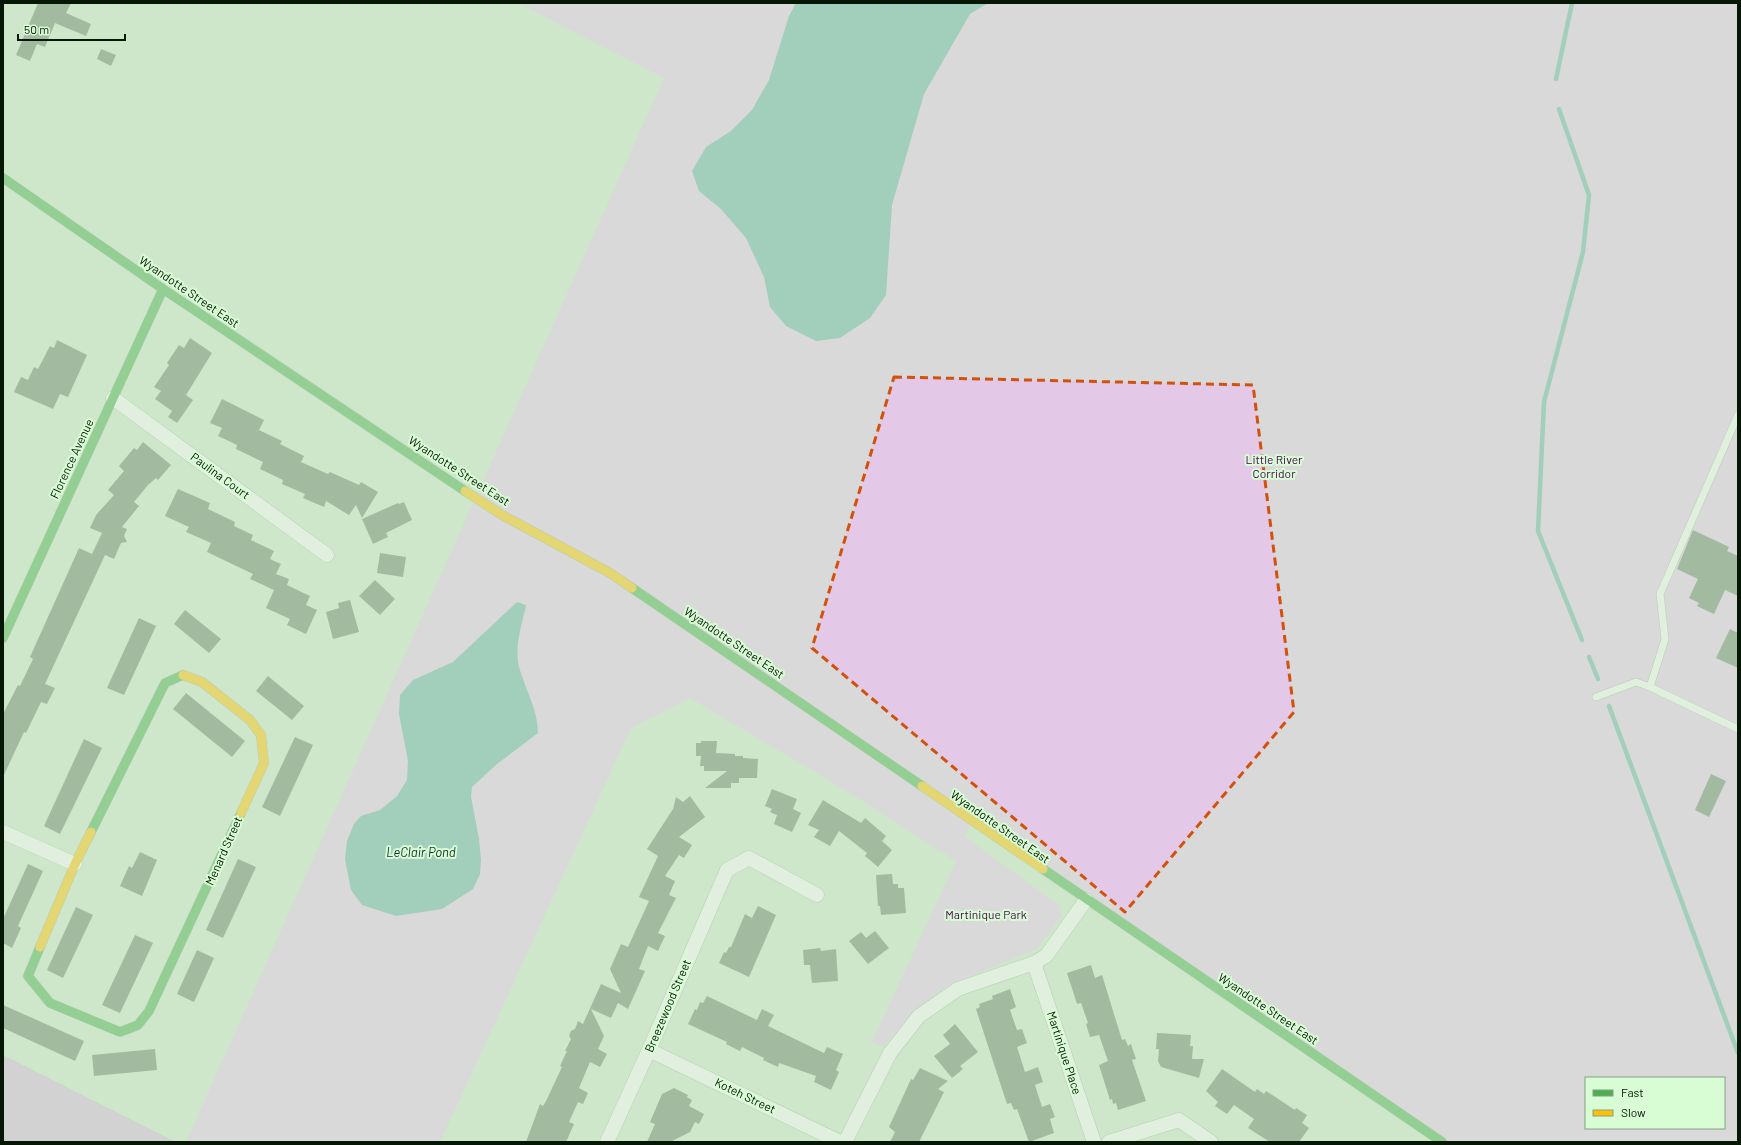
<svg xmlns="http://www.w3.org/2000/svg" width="1741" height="1145" font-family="Barlow,sans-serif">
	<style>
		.green { fill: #e4c8e8; fill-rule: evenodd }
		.forest { fill: #d5b9d9 }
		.water { fill: #6dafac }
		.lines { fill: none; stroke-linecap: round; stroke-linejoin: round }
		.stream { stroke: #6dafac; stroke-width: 4.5 }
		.building { fill: #6e856d }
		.lane-casing { stroke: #9caf9a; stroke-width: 8 }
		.street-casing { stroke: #9caf9a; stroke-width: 15 }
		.fast-casing { stroke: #9caf9a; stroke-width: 10 }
		.slow-casing { stroke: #9caf9a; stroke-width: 10 }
		.lane { stroke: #f8fbf7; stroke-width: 7 }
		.street { stroke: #f8fbf7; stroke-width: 14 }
		.fast { stroke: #4caf50; stroke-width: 9 }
		.slow { stroke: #ffc107; stroke-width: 9 }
		.marked { fill: none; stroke: #d2520b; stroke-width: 3; stroke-dasharray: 8 5; stroke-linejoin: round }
		.labels { text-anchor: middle; stroke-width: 4; stroke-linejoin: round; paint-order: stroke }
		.street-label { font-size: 12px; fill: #071706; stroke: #d8fdd5 }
		.park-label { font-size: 12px; fill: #47024f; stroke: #d8fdd5 }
		.water-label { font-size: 13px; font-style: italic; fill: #132e30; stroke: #d8fdd5 }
	</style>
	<rect width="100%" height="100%" fill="#cee7cb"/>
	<!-- green -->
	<path class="green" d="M 518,3 L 1738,3 L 1738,1142 L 1442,1142 L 971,821 L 965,837 L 1059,905 L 1062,916 L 1036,949 L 947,986 L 920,1006 L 883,1047 L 872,1042 L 956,861 L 837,785 L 690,698 L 631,728 L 440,1142 L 186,1142 L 664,78 ZM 1586,1078 L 1724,1078 L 1724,1128 L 1586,1128 Z"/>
	<!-- forest -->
	<path class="forest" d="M 3,1055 L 176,1142 L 3,1142 Z"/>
	<!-- water -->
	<g class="water">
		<path d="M 796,3 L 988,3 L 970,14 L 924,94 L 892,205 L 886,295 L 870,318 L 840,338 L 816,341 L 786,326 L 770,307 L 764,277 L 746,238 L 721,209 L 699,191 L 692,171 L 706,147 L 731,131 L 752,110 L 769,80 L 789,16 Z"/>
		<path d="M 517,602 L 526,605 C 522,625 514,646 519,667 C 525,689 538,710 538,733 L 497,764 L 472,787 L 471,797 L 479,839 L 481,860 L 480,874 L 473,889 L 442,909 L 396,916 L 362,905 L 351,890 L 345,859 L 347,841 L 354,824 L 361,816 L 380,810 L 397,796 L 407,780 L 408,761 L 399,714 L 400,695 L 413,680 L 453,662 Z"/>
	</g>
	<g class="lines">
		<!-- stream -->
		<g class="stream">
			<path d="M 1556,79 L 1572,3"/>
			<path d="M 1559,109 L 1589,195 L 1583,252 L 1544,402 L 1538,531 L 1582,640"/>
			<path d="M 1589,657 L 1598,679"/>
			<path d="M 1609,706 L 1738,1053"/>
		</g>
	</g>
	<!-- building -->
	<g class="building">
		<path d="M 38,3 L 71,3 L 66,13 L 91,24 L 86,36 L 55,23 L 45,47 L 37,44 L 30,61 L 16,55 Z"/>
		<path d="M 101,49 L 116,55 L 111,66 L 97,59 Z"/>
		<path d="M 190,338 L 212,353 L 186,395 L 193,400 L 177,423 L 168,417 L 172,411 L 155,399 L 161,391 L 154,387 L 169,365 L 167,363 L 179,345 L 184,348 Z"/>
		<path d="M 57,340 L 87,355 L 68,397 L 60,394 L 53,409 L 14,392 L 21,377 L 28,380 L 34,367 L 38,369 L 50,346 L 54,348 Z"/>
		<path d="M 222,399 L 264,420 L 259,430 L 282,441 L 280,444 L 304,456 L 301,462 L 328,474 L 330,472 L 359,485 L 361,482 L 378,492 L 362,518 L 356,505 L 349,515 L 326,501 L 324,507 L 303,498 L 305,494 L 282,484 L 283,480 L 260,469 L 263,462 L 236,449 L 237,445 L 218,436 L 222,428 L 210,423 Z"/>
		<path d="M 143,442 L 171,465 L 158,480 L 156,478 L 148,485 L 134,502 L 139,506 L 122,527 L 127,529 L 124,536 L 127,542 L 121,543 L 114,559 L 105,555 L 45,684 L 55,688 L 47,704 L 41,702 L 26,733 L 24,732 L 3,777 L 3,714 L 18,685 L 20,686 L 33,659 L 30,657 L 79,548 L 92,554 L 102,533 L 90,528 L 96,515 L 114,495 L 108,490 L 124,471 L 119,466 L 134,448 L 137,450 Z"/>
		<path d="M 178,489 L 210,503 L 208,509 L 235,522 L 234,526 L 253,535 L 251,540 L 274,551 L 270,559 L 281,564 L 276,574 L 289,579 L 287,585 L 310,596 L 306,605 L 317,610 L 306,634 L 287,625 L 290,619 L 266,608 L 274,590 L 250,579 L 253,574 L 207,552 L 211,543 L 186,532 L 189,527 L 165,516 Z"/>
		<path d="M 404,502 L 412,520 L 386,533 L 388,537 L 373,544 L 362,519 L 398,503 L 399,504 Z"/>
		<path d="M 1693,530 L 1729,547 L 1727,551 L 1738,556 L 1738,596 L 1725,590 L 1714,614 L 1697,606 L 1699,603 L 1689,598 L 1698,579 L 1677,569 Z"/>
		<path d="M 380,553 L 406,557 L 403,577 L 377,573 Z"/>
		<path d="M 375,580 L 395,599 L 380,615 L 359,596 Z"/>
		<path d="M 350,600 L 359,632 L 333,639 L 326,612 L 339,608 L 338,603 Z"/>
		<path d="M 185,610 L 221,639 L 209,653 L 174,624 Z"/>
		<path d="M 139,618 L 156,626 L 124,695 L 107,688 Z"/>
		<path d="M 1730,629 L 1738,633 L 1738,668 L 1716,658 Z"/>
		<path d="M 268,676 L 304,706 L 292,720 L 256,691 Z"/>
		<path d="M 186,693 L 245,741 L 232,757 L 173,709 Z"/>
		<path d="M 295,737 L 313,745 L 280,816 L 262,807 Z"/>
		<path d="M 84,739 L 102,748 L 60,834 L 44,826 Z"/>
		<path d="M 701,741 L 717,741 L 716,753 L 735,754 L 735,756 L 743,756 L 743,758 L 758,759 L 757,778 L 739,778 L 739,783 L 731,783 L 731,788 L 705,788 L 727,771 L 704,771 L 704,766 L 700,766 L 701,756 L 696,756 L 696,743 L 701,743 Z"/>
		<path d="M 1711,774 L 1726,781 L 1709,817 L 1695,810 Z"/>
		<path d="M 772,789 L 797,799 L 793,809 L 801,813 L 792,832 L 774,824 L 777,815 L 770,812 L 772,809 L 765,806 Z"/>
		<path d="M 690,796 L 705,817 L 679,837 L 692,845 L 684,858 L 679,855 L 665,876 L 675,881 L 669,895 L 676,898 L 658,933 L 665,936 L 658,951 L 648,946 L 639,969 L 645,971 L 628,1009 L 618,1003 L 611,1018 L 591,1009 L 604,1036 L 598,1049 L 607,1054 L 600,1067 L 590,1062 L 579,1088 L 588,1093 L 583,1104 L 578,1102 L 569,1122 L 574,1124 L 566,1142 L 526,1142 L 540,1104 L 543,1106 L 546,1101 L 562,1067 L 560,1066 L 567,1051 L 565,1051 L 571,1039 L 569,1036 L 571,1031 L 575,1029 L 578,1021 L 583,1024 L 601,984 L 621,993 L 610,969 L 621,944 L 628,947 L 649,901 L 639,897 L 658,856 L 647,849 L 673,809 L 676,797 L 683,802 Z"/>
		<path d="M 823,800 L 861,823 L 865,818 L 886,836 L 882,841 L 892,850 L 878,867 L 865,856 L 867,853 L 839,831 L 830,846 L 814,837 L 819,830 L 808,825 Z"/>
		<path d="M 140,852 L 157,860 L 142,896 L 120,886 L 129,866 L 132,868 Z"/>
		<path d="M 238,859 L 256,867 L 223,938 L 206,930 Z"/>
		<path d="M 28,864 L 43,871 L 18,926 L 21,928 L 12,948 L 3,943 L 3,919 Z"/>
		<path d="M 892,874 L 893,884 L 898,884 L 898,888 L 904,888 L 906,913 L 881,915 L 880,906 L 878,906 L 876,875 Z"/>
		<path d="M 758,906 L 776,915 L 749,977 L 719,963 L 724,952 L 726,953 L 729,947 L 731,947 L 745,914 L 752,918 Z"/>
		<path d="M 76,907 L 93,915 L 63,978 L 47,970 Z"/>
		<path d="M 875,931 L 889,948 L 868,964 L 849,941 L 861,932 L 866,938 Z"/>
		<path d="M 135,935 L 153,943 L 120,1013 L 102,1005 Z"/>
		<path d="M 820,948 L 821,951 L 836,949 L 838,981 L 812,983 L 810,965 L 804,965 L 803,950 Z"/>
		<path d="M 197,950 L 214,958 L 194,1002 L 177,994 Z"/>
		<path d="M 1091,965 L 1095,978 L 1102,975 L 1122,1040 L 1125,1039 L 1128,1046 L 1131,1044 L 1136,1059 L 1132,1060 L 1146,1101 L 1118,1110 L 1116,1103 L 1113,1104 L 1112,1099 L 1110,1100 L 1099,1065 L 1108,1061 L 1099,1035 L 1090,1037 L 1086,1024 L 1088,1023 L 1081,1003 L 1077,1004 L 1067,973 Z"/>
		<path d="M 1010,989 L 1016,1007 L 1010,1010 L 1017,1030 L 1022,1029 L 1027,1043 L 1017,1047 L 1025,1072 L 1038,1067 L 1043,1082 L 1035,1085 L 1042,1107 L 1050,1104 L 1055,1117 L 1050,1119 L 1054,1133 L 1029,1142 L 1017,1109 L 1014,1110 L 1011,1103 L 1007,1104 L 976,1009 L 980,1007 L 979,1004 L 993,999 L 992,996 Z"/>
		<path d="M 707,996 L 757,1020 L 762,1009 L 774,1015 L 768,1026 L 824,1053 L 827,1047 L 843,1054 L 836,1070 L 839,1072 L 831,1090 L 814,1082 L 816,1076 L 779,1063 L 778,1067 L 763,1060 L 764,1058 L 742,1047 L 740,1051 L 726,1044 L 727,1042 L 688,1024 L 695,1009 L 697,1010 L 700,1002 L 703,1003 Z"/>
		<path d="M 3,1005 L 84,1041 L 75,1061 L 3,1028 Z"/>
		<path d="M 955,1024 L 978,1052 L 960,1066 L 963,1069 L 952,1078 L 934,1056 L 950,1044 L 943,1035 Z"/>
		<path d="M 1157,1033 L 1191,1035 L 1190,1046 L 1193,1046 L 1192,1059 L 1204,1059 L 1199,1078 L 1161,1067 L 1158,1061 L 1159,1049 L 1156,1049 Z"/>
		<path d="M 155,1049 L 157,1070 L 94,1076 L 92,1055 Z"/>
		<path d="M 920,1068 L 948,1081 L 938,1089 L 944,1092 L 919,1142 L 890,1142 L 895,1132 L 889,1127 L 911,1079 L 913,1080 Z"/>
		<path d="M 1222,1069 L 1255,1092 L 1257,1089 L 1264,1094 L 1266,1091 L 1295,1110 L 1296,1108 L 1307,1115 L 1302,1123 L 1309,1128 L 1299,1142 L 1270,1142 L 1248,1128 L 1254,1119 L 1234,1105 L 1227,1114 L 1215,1106 L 1218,1102 L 1206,1091 Z"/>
		<path d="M 674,1088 L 688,1095 L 687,1097 L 692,1100 L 689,1106 L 704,1114 L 699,1124 L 695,1122 L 690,1132 L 670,1142 L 647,1142 L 655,1124 L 650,1122 L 662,1094 Z"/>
	</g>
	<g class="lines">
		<defs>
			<g id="lane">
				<path d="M 1650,687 L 1665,639 L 1660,594 L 1738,415"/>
				<path d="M 1596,697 L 1636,682 L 1650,687 L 1738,729"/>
			</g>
			<g id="street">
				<path d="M 113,398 L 327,555"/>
				<path d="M 3,832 L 75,864"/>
				<path d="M 1034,963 L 1094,1142"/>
				<path d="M 649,1050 L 840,1142"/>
				<path d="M 607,1142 L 649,1050 L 727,870 L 749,858 L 817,895"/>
				<path d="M 845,1142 L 890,1053 L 919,1016 L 958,989 L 1034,963 L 1046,956 L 1086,900"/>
				<path d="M 1109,1142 L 1179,1120 L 1211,1142"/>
			</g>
			<g id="fast">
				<path d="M 3,178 L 163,289 L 465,491"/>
				<path d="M 632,588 L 922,786"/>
				<path d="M 3,638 L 163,289"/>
				<path d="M 91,832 L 165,683 L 183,675"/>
				<path d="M 1043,869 L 1442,1142"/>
				<path d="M 40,947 L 28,976 L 50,1003 L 120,1032 L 138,1025 L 149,1011 L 241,813"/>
			</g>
			<g id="slow">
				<path d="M 465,491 L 502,515 L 610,573 L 632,588"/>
				<path d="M 183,675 L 202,682 L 250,720 L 261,735 L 264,763 L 241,813"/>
				<path d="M 922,786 L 1043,869"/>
				<path d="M 40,947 L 75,864 L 91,832"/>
			</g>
		</defs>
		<!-- lane casing -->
		<use href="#lane" class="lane-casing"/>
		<!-- street casing -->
		<use href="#street" class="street-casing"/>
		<!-- fast casing -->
		<use href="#fast" class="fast-casing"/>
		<!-- slow casing -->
		<use href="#slow" class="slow-casing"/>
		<!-- lane -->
		<use href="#lane" class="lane"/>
		<!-- street -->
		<use href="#street" class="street"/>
		<!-- fast -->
		<use href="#fast" class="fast"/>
		<!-- slow -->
		<use href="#slow" class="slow"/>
	</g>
	<!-- marked area -->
	<path d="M0 0H1741V1145H0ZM 894,377 L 1253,385 L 1294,712 L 1125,912 L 812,648 Z" fill="#cee7cb" fill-opacity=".55" fill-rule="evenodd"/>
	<path class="marked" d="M 894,377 L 1253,385 L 1294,712 L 1125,912 L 812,648 Z"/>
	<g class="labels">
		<!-- street labels -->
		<g class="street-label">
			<text transform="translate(189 292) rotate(34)" y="4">Wyandotte Street East</text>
			<text transform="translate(72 459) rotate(-65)" y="4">Florence Avenue</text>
			<text transform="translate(459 471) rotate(33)" y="4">Wyandotte Street East</text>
			<text transform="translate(220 476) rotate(36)" y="4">Paulina Court</text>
			<text transform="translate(734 643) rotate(34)" y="4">Wyandotte Street East</text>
			<text transform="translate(1000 827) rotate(35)" y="4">Wyandotte Street East</text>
			<text transform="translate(224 851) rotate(-66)" y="4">Menard Street</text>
			<text transform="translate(668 1006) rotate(-67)" y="4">Breezewood Street</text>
			<text transform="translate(1268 1009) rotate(34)" y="4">Wyandotte Street East</text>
			<text transform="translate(1064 1053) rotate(72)" y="4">Martinique Place</text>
			<text transform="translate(745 1096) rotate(26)" y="4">Koteh Street</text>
		</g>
		<!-- park labels -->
		<g class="park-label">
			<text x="1274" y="464">Little River<tspan x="1274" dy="14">Corridor</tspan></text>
			<text x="986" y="919">Martinique Park</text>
		</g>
		<!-- water labels -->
		<g class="water-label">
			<text x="421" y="857">LeClair Pond</text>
		</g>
	</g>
	<!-- border -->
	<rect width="1741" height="1145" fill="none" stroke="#071706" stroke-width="8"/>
	<!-- legend -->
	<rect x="1585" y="1077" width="140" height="52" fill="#d8fdd5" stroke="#84a182"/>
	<rect x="1593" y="1090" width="20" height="6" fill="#4caf50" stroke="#84a182"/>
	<text x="1621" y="1097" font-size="12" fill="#071706">Fast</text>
	<rect x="1593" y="1110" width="20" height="6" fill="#ffc107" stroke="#84a182"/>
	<text x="1621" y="1117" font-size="12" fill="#071706">Slow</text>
	<!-- scale -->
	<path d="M18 34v6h107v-6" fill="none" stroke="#071706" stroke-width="2"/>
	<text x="24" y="34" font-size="12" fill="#071706" stroke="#d8fdd5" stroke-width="3" paint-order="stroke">50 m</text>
</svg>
